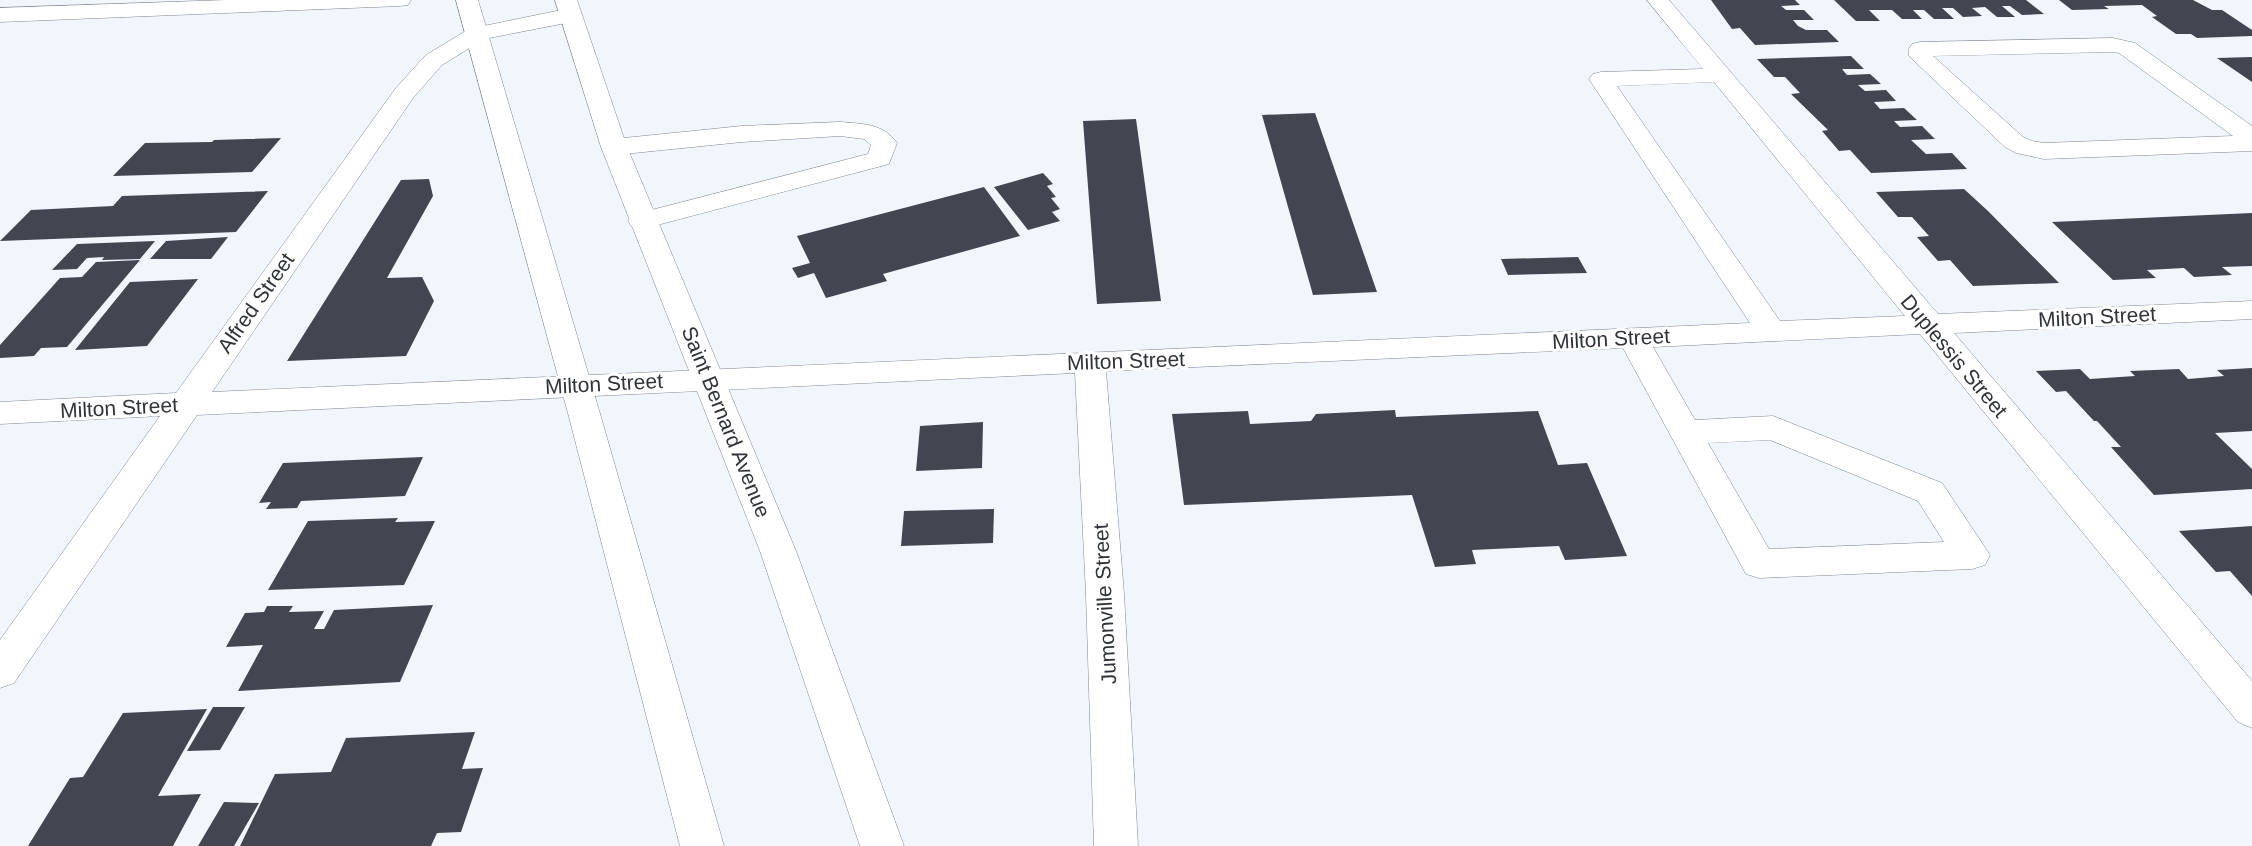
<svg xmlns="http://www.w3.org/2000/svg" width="2252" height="846" font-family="Helvetica,sans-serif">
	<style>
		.building { fill: #414650 }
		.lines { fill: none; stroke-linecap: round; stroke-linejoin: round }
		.minor-casing { stroke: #7f8690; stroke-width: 1 }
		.major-casing { stroke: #7f8690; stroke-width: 1 }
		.minor { fill: #fff; fill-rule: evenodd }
		.major { fill: #fff; fill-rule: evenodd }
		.labels { text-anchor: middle; stroke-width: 6; stroke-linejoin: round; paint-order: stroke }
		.street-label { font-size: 21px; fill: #303337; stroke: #fff }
	</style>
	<rect width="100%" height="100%" fill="#f1f6fd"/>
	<!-- building -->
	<g class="building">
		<path d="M 1711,0 L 1795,0 L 1800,5 L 1781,6 L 1786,10 L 1804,10 L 1814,20 L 1793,20 L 1798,26 L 1806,30 L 1827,30 L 1839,42 L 1755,45 L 1740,28 L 1732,29 Z"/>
		<path d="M 1834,0 L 2026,0 L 2044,14 L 2022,15 L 2010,6 L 2002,6 L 2015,17 L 1997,17 L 1985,7 L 1972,8 L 1982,16 L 1963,17 L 1953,8 L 1942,8 L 1954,19 L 1934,19 L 1924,10 L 1913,10 L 1922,19 L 1902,19 L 1892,10 L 1869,10 L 1880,21 L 1856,21 Z"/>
		<path d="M 2059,0 L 2193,0 L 2212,10 L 2222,10 L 2252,30 L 2252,36 L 2197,38 L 2191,34 L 2176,34 L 2152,17 L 2157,16 L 2142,5 L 2104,6 L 2109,9 L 2072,10 Z"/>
		<path d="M 1851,56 L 1864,69 L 1842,69 L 1847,75 L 1870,74 L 1881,84 L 1858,85 L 1865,91 L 1886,90 L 1896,101 L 1874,102 L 1880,109 L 1904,108 L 1917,120 L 1894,121 L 1900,127 L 1922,126 L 1935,139 L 1911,140 L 1926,154 L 1952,153 L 1967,169 L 1871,173 L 1850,150 L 1839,151 L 1822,131 L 1828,130 L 1791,94 L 1800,93 L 1785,77 L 1774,77 L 1757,59 Z"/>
		<path d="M 2252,57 L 2252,82 L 2217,58 Z"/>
		<path d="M 1315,113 L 1377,292 L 1313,295 L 1262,115 Z"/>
		<path d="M 1136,119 L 1161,301 L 1097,304 L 1083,121 Z"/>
		<path d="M 281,138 L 252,172 L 113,176 L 145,143 L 212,142 L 214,140 Z"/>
		<path d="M 1043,173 L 1053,184 L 1047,186 L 1056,197 L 1051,198 L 1060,209 L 1052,212 L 1060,221 L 1028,230 L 994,187 Z"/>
		<path d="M 429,179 L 433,196 L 387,278 L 422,277 L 434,301 L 406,356 L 287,361 L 401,180 Z"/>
		<path d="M 984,187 L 1020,236 L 883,274 L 887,281 L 826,298 L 814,273 L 798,278 L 792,268 L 810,263 L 797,236 Z"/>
		<path d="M 1964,189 L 1988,211 L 2059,283 L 1973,286 L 1950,260 L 1938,261 L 1917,237 L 1929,236 L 1912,217 L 1898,217 L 1876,192 Z"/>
		<path d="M 268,191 L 236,232 L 0,241 L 31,210 L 113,206 L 122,196 Z"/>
		<path d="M 2252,213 L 2252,266 L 2222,267 L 2232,275 L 2194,277 L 2184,268 L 2147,270 L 2156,278 L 2113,280 L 2052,222 Z"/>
		<path d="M 228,237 L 211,259 L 150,259 L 166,241 Z"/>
		<path d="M 155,241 L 140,259 L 102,260 L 104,257 L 87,258 L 77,269 L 52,270 L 77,244 Z"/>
		<path d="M 1578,257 L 1587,273 L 1508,275 L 1501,259 Z"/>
		<path d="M 140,260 L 67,347 L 41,348 L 34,356 L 0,358 L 0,345 L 60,278 L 82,277 L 96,262 Z"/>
		<path d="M 198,279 L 147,346 L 75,350 L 130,282 Z"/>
		<path d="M 2252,368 L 2252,431 L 2215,433 L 2252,469 L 2252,489 L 2154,495 L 2111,447 L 2121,447 L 2097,421 L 2094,421 L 2066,391 L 2056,392 L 2036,371 L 2080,369 L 2090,379 L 2135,376 L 2130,371 L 2179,369 L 2188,379 L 2224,376 L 2217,370 Z"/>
		<path d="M 1395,410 L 1396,417 L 1538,411 L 1558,465 L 1587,463 L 1627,556 L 1565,560 L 1559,546 L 1472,550 L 1476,564 L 1435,567 L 1412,495 L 1184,505 L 1172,414 L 1248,411 L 1250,424 L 1311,421 L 1316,414 Z"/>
		<path d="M 983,422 L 982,468 L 916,471 L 920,426 Z"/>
		<path d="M 423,457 L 405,496 L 301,501 L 297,508 L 266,509 L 271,502 L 259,503 L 283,463 Z"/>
		<path d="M 994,509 L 993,543 L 901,546 L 904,511 Z"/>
		<path d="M 398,518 L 395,522 L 435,521 L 404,585 L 268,590 L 308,521 Z"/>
		<path d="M 2252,526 L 2252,596 L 2230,571 L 2216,572 L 2179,531 Z"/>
		<path d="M 433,605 L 400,682 L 238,691 L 263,645 L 226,647 L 245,613 L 264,612 L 267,606 L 293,606 L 289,612 L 324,611 L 314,629 L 324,629 L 334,610 Z"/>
		<path d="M 213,707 L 245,707 L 220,750 L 187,751 Z"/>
		<path d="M 207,709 L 158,796 L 201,794 L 173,846 L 28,846 L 70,778 L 83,777 L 123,713 Z"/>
		<path d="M 475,732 L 462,769 L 483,768 L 461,832 L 437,833 L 431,846 L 240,846 L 275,774 L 331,772 L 346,738 Z"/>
		<path d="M 224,802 L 259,803 L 234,846 L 198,846 Z"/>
	</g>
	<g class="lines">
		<defs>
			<g id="minor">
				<path d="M 227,0 L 411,0 L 408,5 L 400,6 L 0,22 L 0,8 Z"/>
				<path d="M 1647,0 L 1669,0 L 1938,314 L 2252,301 L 2252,319 L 1954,333 L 2252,681 L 2252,728 L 2238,722 L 1920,334 L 1653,347 L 1695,420 L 1773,416 L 1942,483 L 1990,555 L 1985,565 L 1972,569 L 1759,578 L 1746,574 L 1623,348 L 1106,371 L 1124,594 L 1138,846 L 1094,846 L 1086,594 L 1075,373 L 197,415 L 14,683 L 0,688 L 0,640 L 160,416 L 0,424 L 0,402 L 176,393 L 396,88 L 426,55 L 469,29 L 571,8 L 579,10 L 582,15 L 579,20 L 571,22 L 484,39 L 442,65 L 413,98 L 212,392 L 1750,323 L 1589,79 L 1593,74 L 1601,72 L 1703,69 ZM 1714,82 L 1905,316 L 1780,321 L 1617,86 ZM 1770,440 L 1918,501 L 1944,542 L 1769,549 L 1708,443 Z"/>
				<path d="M 2113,38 L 2135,43 L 2252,126 L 2252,151 L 2044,159 L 2016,153 L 2005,147 L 1909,56 L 1909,49 L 1912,44 L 1920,42 ZM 2113,52 L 2119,53 L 2233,136 L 2044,143 L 2032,141 L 2023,137 L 1933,56 Z"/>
				<path d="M 840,122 C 862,124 883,123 897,143 L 889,164 L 642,229 L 632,227 L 628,221 L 632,215 L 868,154 L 871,145 L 864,139 L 840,136 L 742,142 L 614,155 L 605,152 L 601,147 L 605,142 L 614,139 L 742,126 Z"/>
			</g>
			<g id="major">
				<path d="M 456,0 L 478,0 L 601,417 L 724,846 L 680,846 L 569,417 Z"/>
				<path d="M 555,0 L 577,0 L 627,147 L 796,551 L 904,846 L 860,846 L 760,551 L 601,147 Z"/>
			</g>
		</defs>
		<!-- minor casing -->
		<use href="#minor" class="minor-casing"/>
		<!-- major casing -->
		<use href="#major" class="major-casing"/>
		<!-- minor -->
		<use href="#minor" class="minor"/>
		<!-- major -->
		<use href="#major" class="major"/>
	</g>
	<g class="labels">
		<!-- street labels -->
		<g class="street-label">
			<text transform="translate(256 303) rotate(-55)" y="7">Alfred Street</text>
			<text transform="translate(2097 317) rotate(-3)" y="7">Milton Street</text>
			<text transform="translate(1611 339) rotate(-3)" y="7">Milton Street</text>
			<text transform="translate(1954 356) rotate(50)" y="7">Duplessis Street</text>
			<text transform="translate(1126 361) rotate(-2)" y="7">Milton Street</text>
			<text transform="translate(604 384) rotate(-3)" y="7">Milton Street</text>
			<text transform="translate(119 408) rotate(-3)" y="7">Milton Street</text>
			<text transform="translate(726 422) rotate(68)" y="7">Saint Bernard Avenue</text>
			<text transform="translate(1105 604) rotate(-93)" y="7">Jumonville Street</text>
		</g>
	</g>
</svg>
